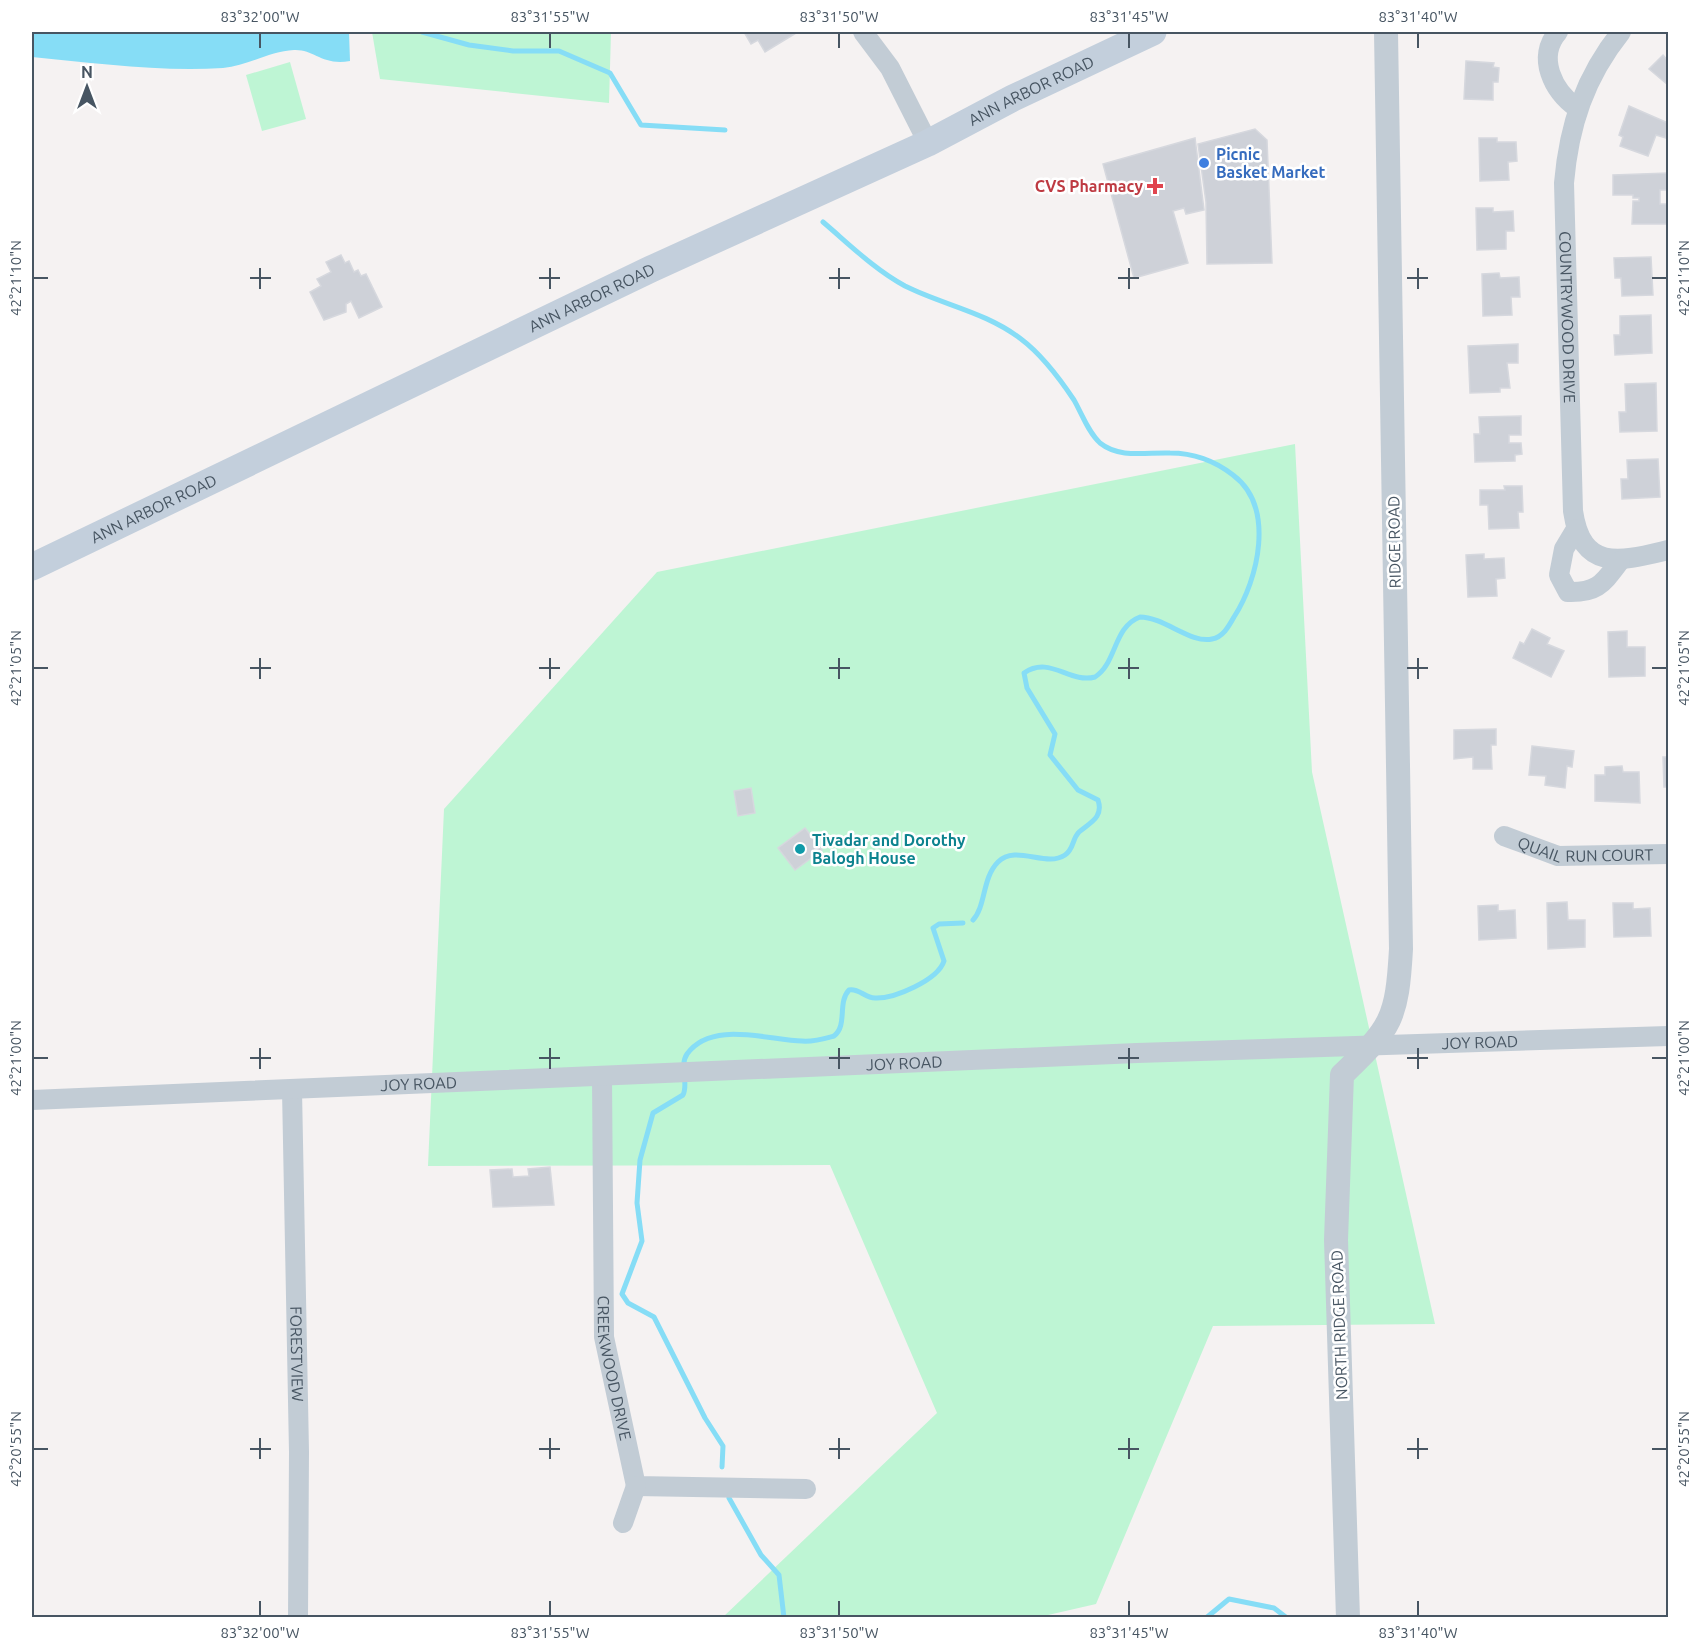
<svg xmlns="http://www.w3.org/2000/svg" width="1700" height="1649" font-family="Ubuntu,sans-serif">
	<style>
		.green { fill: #bef5d4 }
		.water { fill: #86ddf6 }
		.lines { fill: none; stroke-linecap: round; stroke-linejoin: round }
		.stream { stroke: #86ddf6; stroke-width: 5 }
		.building { fill: #ced1d8; stroke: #d6d8de; stroke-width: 1.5 }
		.minor { stroke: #c2ccd5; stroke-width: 20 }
		.tertiary { stroke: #c2ccd5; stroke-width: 24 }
		.secondary { stroke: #c3cfdc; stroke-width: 27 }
		.ticks { fill: none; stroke: #475562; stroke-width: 2 }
		.shop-dot { fill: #3f7fe0; stroke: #fff; stroke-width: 2 }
		.health-dot { fill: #e0444e; stroke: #fff; stroke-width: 2 }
		.culture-dot { fill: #0f9aa8; stroke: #fff; stroke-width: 2 }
		.labels { text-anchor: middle; stroke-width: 5; stroke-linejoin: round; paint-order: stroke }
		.street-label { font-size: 16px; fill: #475562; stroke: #fff }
		.shop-label { font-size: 16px; font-weight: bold; fill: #366cbe; stroke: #fff; text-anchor: start }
		.health-label { font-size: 16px; font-weight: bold; fill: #be3a42; stroke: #fff; text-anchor: end }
		.culture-label { font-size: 16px; font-weight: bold; fill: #0d838f; stroke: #fff; text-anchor: start }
		.neatline { fill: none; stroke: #475562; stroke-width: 2 }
		.ticks-label { font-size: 15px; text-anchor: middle; fill: #475562 }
	</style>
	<rect width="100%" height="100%" fill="#f5f2f2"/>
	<!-- green -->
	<g class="green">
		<path d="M 372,32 L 611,32 L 609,103 L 380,79 Z"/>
		<path d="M 290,62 L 306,119 L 262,131 L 246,75 Z"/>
		<path d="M 1295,444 L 1312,772 L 1435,1324 L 1213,1326 L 1096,1604 L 1035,1618 L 723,1617 L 937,1413 L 830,1165 L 428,1166 L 444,809 L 657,572 Z"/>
	</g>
	<!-- water -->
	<path class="water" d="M 32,32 L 349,32 L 350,61 C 322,66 314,49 294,50 C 270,51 247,66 223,68 C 160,72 94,63 32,57 Z"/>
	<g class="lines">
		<!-- stream -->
		<g class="stream">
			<path d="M 422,32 L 469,45 L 513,51 L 559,51 L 610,73 L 641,125 L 725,130"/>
			<path d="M 823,222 C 849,244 875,270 905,286 C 943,305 986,312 1021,339 C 1041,354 1060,379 1074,400 C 1082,414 1088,432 1100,443 C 1120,459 1147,452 1170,453 C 1193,453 1215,461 1233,475 C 1276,507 1258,580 1234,617 C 1229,626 1223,637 1212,639 C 1191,644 1164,617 1140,617 C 1113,627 1117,663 1095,677 C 1069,684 1050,655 1024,673 L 1027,688 L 1055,734 L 1050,755 L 1078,790 L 1098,800 C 1104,818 1089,823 1079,832 C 1072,839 1074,849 1065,855 C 1046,868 1016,844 998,862 C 982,878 986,906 973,920"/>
			<path d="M 722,1467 L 723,1446 L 705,1418 L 654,1317 L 628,1303 L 622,1294 L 642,1241 L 637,1203 L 640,1160 L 653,1113 L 683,1095 C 689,1083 679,1066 687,1054 C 711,1020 768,1040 802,1041 C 813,1042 823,1039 834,1036 C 848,1025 837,1003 849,990 C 859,988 865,998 875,998 C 894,999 938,980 944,961 L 933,928 L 939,924 L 963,923"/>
			<path d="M 729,1498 L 761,1555 L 779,1575 L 784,1618"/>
			<path d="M 1206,1618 L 1229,1599 L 1274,1608 L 1287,1618"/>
		</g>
	</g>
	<!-- building -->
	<g class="building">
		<path d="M 744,32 L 795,32 L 796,33 L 765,52 L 758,40 L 751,44 Z"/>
		<path d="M 1663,55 L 1668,61 L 1668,85 L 1649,69 Z"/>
		<path d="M 1466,61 L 1494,63 L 1493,67 L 1499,68 L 1498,82 L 1493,82 L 1493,100 L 1464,99 Z"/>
		<path d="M 1629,106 L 1668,123 L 1666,138 L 1656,135 L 1648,156 L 1620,146 L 1623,137 L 1619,135 Z"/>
		<path d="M 1255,129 L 1267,140 L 1272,263 L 1207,264 L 1206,202 L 1198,144 Z"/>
		<path d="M 1195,138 L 1204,210 L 1186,214 L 1184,208 L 1173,211 L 1188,263 L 1134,278 L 1103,164 Z"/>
		<path d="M 1479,138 L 1497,138 L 1497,142 L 1516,142 L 1517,161 L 1508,162 L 1509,180 L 1480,181 Z"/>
		<path d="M 1668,173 L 1668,190 L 1660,190 L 1660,204 L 1668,204 L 1668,224 L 1632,224 L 1633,201 L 1639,201 L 1639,198 L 1633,198 L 1633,195 L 1613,195 L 1613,175 Z"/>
		<path d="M 1476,208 L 1493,208 L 1493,212 L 1513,211 L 1514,231 L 1506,231 L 1506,249 L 1477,250 Z"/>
		<path d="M 341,255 L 345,263 L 349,261 L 354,272 L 358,270 L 361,276 L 366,274 L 382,307 L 359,318 L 351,301 L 346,304 L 346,312 L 324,320 L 310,292 L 321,286 L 317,279 L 331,272 L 326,262 Z"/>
		<path d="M 1651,257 L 1653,295 L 1622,296 L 1621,278 L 1615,278 L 1614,258 Z"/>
		<path d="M 1499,273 L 1500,278 L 1519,277 L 1520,297 L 1511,297 L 1512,315 L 1483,316 L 1482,274 Z"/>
		<path d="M 1651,315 L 1652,353 L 1615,355 L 1614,335 L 1620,335 L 1620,316 Z"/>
		<path d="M 1518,344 L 1518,363 L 1507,363 L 1510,388 L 1500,388 L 1500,392 L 1470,393 L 1468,346 Z"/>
		<path d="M 1656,383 L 1657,431 L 1620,432 L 1619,412 L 1626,412 L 1625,384 Z"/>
		<path d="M 1521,416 L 1521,435 L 1509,435 L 1509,443 L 1521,443 L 1522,454 L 1515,455 L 1515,461 L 1475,462 L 1474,434 L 1480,434 L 1479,417 Z"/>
		<path d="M 1658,459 L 1660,497 L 1622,499 L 1621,479 L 1628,479 L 1627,460 Z"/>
		<path d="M 1504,486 L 1522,486 L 1523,512 L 1518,512 L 1519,528 L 1489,529 L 1488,505 L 1480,505 L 1480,490 L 1505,490 Z"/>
		<path d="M 1484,554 L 1484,559 L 1504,558 L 1505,578 L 1496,579 L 1497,596 L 1468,597 L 1466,555 Z"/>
		<path d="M 1532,629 L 1550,638 L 1547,644 L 1564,651 L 1551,677 L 1513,658 L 1520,642 L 1524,644 Z"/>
		<path d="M 1627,631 L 1627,647 L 1645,647 L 1645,676 L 1609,677 L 1608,632 Z"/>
		<path d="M 1496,729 L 1496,745 L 1491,745 L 1492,769 L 1473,769 L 1473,757 L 1454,759 L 1454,730 Z"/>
		<path d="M 1532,746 L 1574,751 L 1572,767 L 1567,766 L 1565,788 L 1545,785 L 1546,776 L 1529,775 Z"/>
		<path d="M 1663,757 L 1668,757 L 1668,787 L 1664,787 Z"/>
		<path d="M 1622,766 L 1623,772 L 1639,772 L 1640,803 L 1595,801 L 1595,775 L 1605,775 L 1605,767 Z"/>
		<path d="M 751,788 L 755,813 L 738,816 L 734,791 Z"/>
		<path d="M 805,828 L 822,850 L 795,870 L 778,848 Z"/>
		<path d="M 1567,902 L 1568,920 L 1585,920 L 1585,947 L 1548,949 L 1547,903 Z"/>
		<path d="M 1613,903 L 1633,903 L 1633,909 L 1650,908 L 1651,936 L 1614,937 Z"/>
		<path d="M 1498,905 L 1498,911 L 1515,910 L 1516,938 L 1479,940 L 1478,906 Z"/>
		<path d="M 550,1167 L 554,1205 L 493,1207 L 490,1170 L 512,1169 L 513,1177 L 529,1176 L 528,1169 Z"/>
	</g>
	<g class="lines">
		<!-- minor -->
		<g class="minor">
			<path d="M 863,32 L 890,68 L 928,143"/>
			<path d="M 1558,32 C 1536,57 1553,91 1577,108"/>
			<path id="s1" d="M 1621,32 C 1585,77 1569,125 1564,183 L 1573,511 C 1582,573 1622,561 1668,550"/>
			<path d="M 1576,529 L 1564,549 L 1559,575 L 1568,592 C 1598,593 1603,583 1620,561"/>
			<path id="s2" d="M 1504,836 L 1558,856 L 1668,854"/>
			<path id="s3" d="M 602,1078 L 604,1337 L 636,1486 L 806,1489"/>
			<path id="s4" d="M 292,1090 L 299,1452 L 298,1618"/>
			<path id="s5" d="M 32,1100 L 1137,1053 L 1668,1036"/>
			<path d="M 623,1523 L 636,1486"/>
		</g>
		<!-- tertiary -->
		<path class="tertiary" d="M 1348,1618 L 1336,1240 L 1342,1075 C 1392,1027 1397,1019 1401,949 L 1386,32"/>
		<!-- secondary -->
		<path class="secondary" id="s6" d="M 32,567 L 651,269 L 928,143 L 1013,98 L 1153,32"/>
	</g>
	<!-- ticks -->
	<path class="ticks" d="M 260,33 L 260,48M 550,33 L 550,48M 839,33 L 839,48M 1129,33 L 1129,48M 1418,33 L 1418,48M 260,268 L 260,289M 550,268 L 550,289M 839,268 L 839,289M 1129,268 L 1129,289M 1418,268 L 1418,289M 33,278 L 48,278M 250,278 L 271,278M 539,278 L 560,278M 829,278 L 850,278M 1118,278 L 1139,278M 1407,278 L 1428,278M 1652,278 L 1667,278M 260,658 L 260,679M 550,658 L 550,679M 839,658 L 839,679M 1129,658 L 1129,679M 1418,658 L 1418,679M 33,668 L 48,668M 250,668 L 271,668M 539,668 L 560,668M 829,668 L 850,668M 1118,668 L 1139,668M 1407,668 L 1428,668M 1652,668 L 1667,668M 260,1048 L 260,1069M 550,1048 L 550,1069M 839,1048 L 839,1069M 1129,1048 L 1129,1069M 1418,1048 L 1418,1069M 33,1058 L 48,1058M 250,1058 L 271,1058M 539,1058 L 560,1058M 829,1058 L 850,1058M 1118,1058 L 1139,1058M 1407,1058 L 1428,1058M 1652,1058 L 1667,1058M 260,1438 L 260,1459M 550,1438 L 550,1459M 839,1438 L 839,1459M 1129,1438 L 1129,1459M 1418,1438 L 1418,1459M 33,1449 L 48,1449M 250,1449 L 271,1449M 539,1449 L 560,1449M 829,1449 L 850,1449M 1118,1449 L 1139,1449M 1407,1449 L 1428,1449M 1652,1449 L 1667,1449M 260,1601 L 260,1616M 550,1601 L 550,1616M 839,1601 L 839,1616M 1129,1601 L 1129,1616M 1418,1601 L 1418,1616"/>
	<!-- markers -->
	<circle class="shop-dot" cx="1204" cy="163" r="6"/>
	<path class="health-dot" d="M1152 177h6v6h6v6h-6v6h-6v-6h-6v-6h6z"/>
	<circle class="culture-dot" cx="800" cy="849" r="6"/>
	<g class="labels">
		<!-- street labels -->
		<g class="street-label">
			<text dy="6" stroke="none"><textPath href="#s6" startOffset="1107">ANN ARBOR ROAD</textPath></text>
			<text dy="6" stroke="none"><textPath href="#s6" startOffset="621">ANN ARBOR ROAD</textPath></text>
			<text dy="6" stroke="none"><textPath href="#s1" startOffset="298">COUNTRYWOOD DRIVE</textPath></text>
			<text dy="6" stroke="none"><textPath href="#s6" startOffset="135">ANN ARBOR ROAD</textPath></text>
			<text transform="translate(1394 542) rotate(-91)" y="6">RIDGE ROAD</text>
			<text dy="6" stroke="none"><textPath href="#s2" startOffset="84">QUAIL RUN COURT</textPath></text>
			<text dy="6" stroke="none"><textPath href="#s5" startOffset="1449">JOY ROAD</textPath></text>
			<text dy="6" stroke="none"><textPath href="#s5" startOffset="873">JOY ROAD</textPath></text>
			<text dy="6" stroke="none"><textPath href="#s5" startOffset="387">JOY ROAD</textPath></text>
			<text transform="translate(1339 1325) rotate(-92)" y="6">NORTH RIDGE ROAD</text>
			<text dy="6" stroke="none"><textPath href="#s4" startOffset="264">FORESTVIEW</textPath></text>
			<text dy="6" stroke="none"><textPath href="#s3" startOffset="291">CREEKWOOD DRIVE</textPath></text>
		</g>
		<!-- shop labels -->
		<g class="shop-label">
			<text x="1216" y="160">Picnic<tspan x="1216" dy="18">Basket Market</tspan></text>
		</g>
		<!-- health labels -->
		<g class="health-label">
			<text x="1143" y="192">CVS Pharmacy</text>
		</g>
		<!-- culture labels -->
		<g class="culture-label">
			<text x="812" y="846">Tivadar and Dorothy<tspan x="812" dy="18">Balogh House</tspan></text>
		</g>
	</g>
	<!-- border -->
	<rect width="1700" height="1649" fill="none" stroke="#ffffff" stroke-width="66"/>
	<!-- north arrow -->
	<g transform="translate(87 87)" stroke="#ffffff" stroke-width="4.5" paint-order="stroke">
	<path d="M0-4.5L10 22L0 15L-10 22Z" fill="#475562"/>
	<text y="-9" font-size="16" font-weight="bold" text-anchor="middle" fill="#475562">N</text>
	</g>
	<rect x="33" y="33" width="1634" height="1583" class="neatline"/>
	<g class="ticks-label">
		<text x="260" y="22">83°32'00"W</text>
		<text x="550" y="22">83°31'55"W</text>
		<text x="839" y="22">83°31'50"W</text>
		<text x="1129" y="22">83°31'45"W</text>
		<text x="1418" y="22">83°31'40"W</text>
		<text transform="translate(16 278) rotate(-90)" y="5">42°21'10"N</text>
		<text transform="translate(1684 278) rotate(-90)" y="5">42°21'10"N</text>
		<text transform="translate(16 668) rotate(-90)" y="5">42°21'05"N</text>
		<text transform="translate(1684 668) rotate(-90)" y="5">42°21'05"N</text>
		<text transform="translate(16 1058) rotate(-90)" y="5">42°21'00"N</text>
		<text transform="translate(1684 1058) rotate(-90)" y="5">42°21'00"N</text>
		<text transform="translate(16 1449) rotate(-90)" y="5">42°20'55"N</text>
		<text transform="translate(1684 1449) rotate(-90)" y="5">42°20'55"N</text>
		<text x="260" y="1638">83°32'00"W</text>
		<text x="550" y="1638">83°31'55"W</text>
		<text x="839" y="1638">83°31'50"W</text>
		<text x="1129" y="1638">83°31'45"W</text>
		<text x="1418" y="1638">83°31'40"W</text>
	</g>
</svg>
